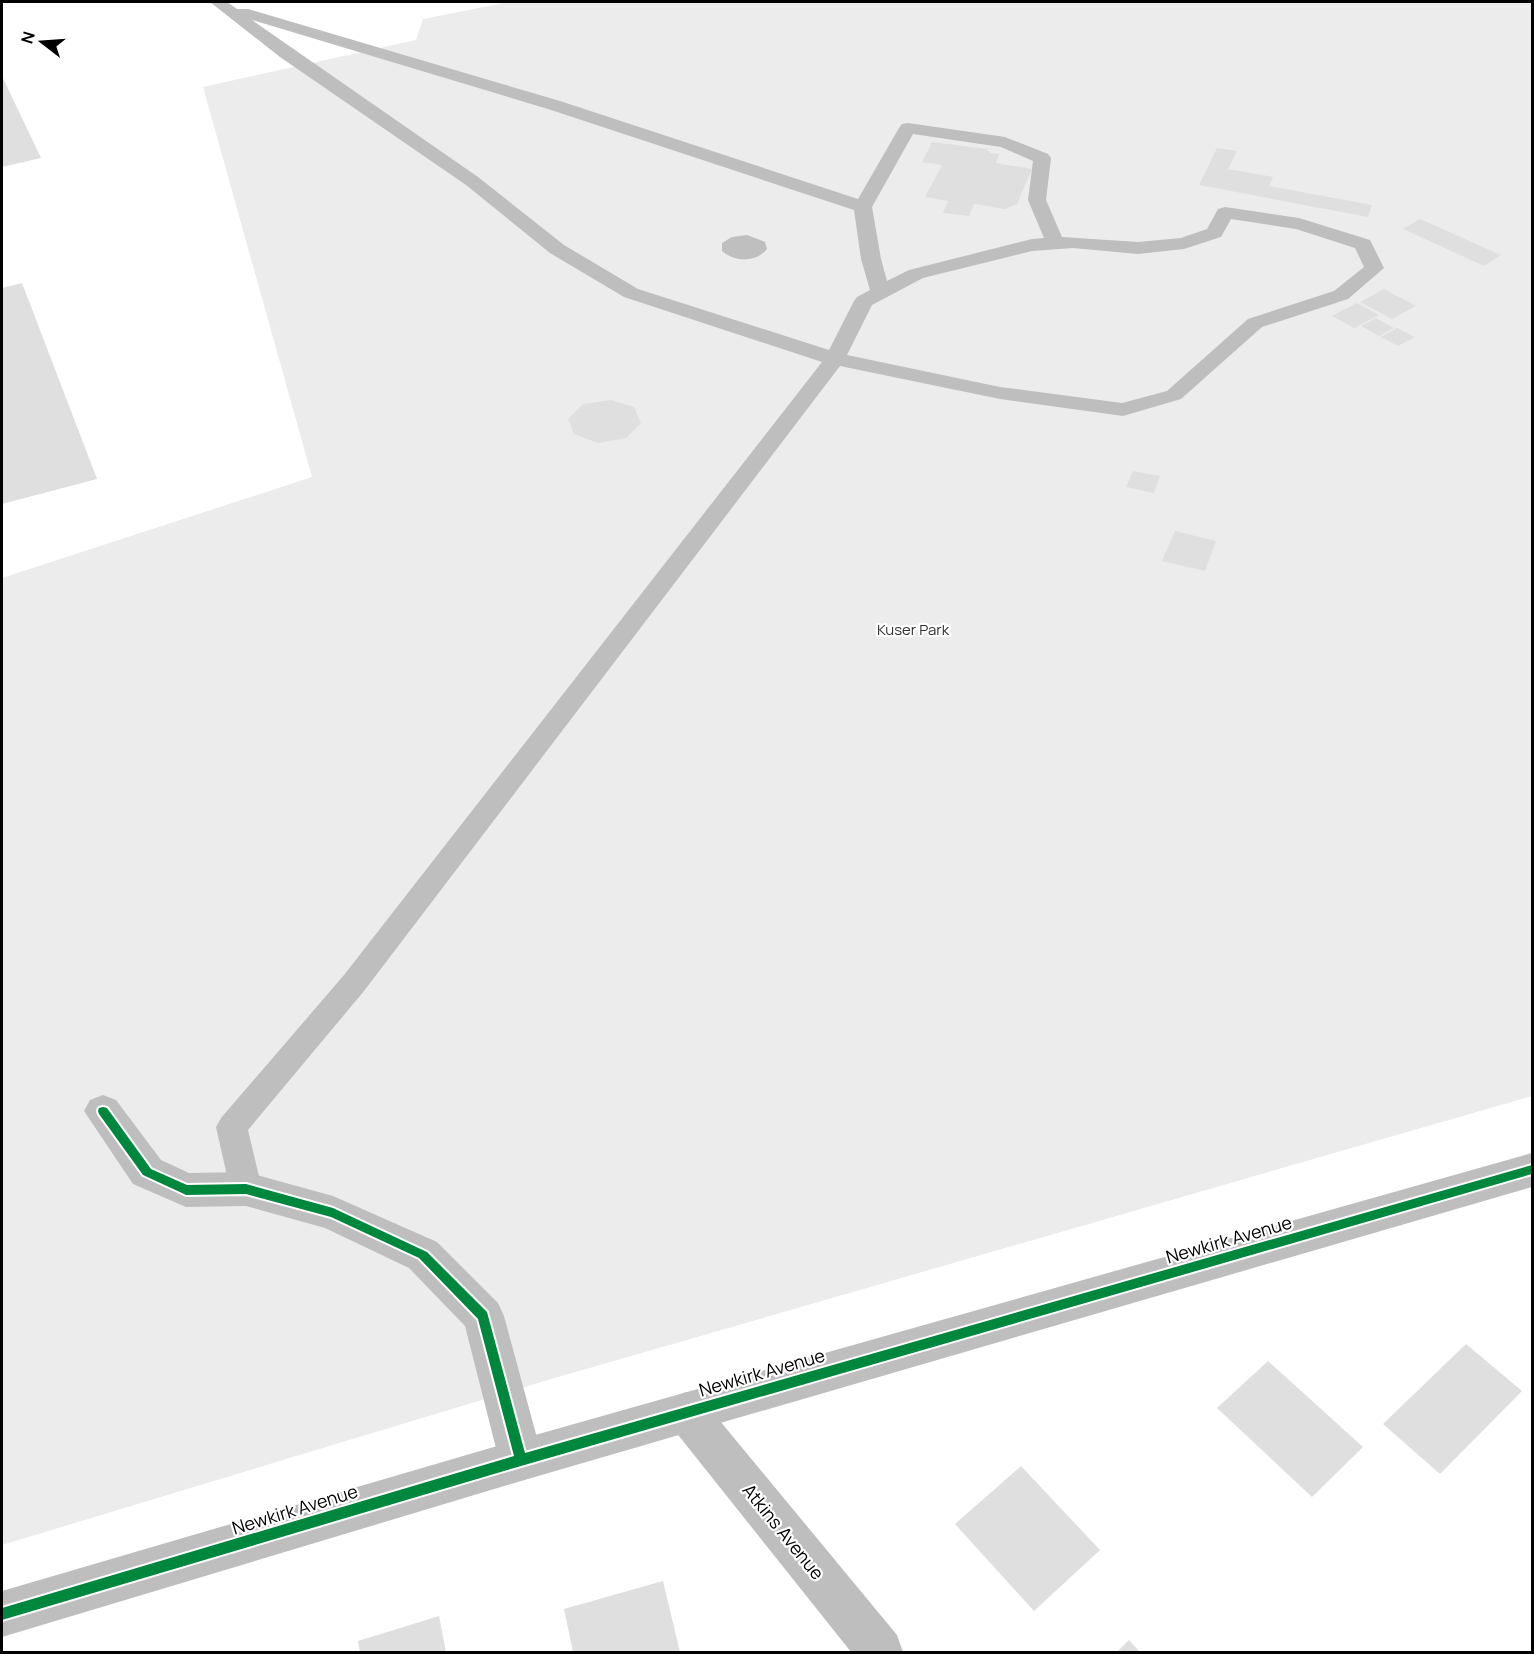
<svg xmlns="http://www.w3.org/2000/svg" width="1534" height="1654" font-family="Manrope,sans-serif">
	<style>
		.green { fill: #ececec }
		.water { fill: #bfbfbf }
		.building { fill: #dfdfdf }
		.lines { fill: none; stroke-linecap: round; stroke-linejoin: round }
		.service { fill: #bebebe; fill-rule: evenodd }
		.minor { fill: #bebebe; fill-rule: evenodd }
		.tertiary { fill: #bebebe; fill-rule: evenodd }
		.cycleway-casing { stroke: #fff; stroke-width: 4 }
		.cycleway { fill: #00873e; fill-rule: evenodd }
		.labels { text-anchor: middle; stroke-width: 4.5; stroke-linejoin: round; paint-order: stroke }
		.park-label { font-size: 15px; fill: #333; stroke: #fff }
		.near-street-label { font-size: 18px; fill: #000; stroke: #fff }
	</style>
	<rect width="100%" height="100%" fill="#fff"/>
	<!-- green -->
	<path class="green" d="M 509,2 L 1532,2 L 1532,1096 L 548,1380 L 2,1545 L 2,578 L 312,477 L 203,87 L 416,40 L 423,19 Z"/>
	<!-- water -->
	<path class="water" d="M 747,235 L 765,242 L 767,249 C 756,263 734,262 722,251 L 722,243 L 732,237 Z"/>
	<!-- building -->
	<g class="building">
		<path d="M 2,76 L 41,158 L 2,167 Z"/>
		<path d="M 932,142 L 987,149 L 990,153 L 999,154 L 996,163 L 1032,169 L 1017,204 L 1005,209 L 974,204 L 969,216 L 943,213 L 948,201 L 925,197 L 942,165 L 922,162 Z"/>
		<path d="M 1217,148 L 1237,151 L 1228,169 L 1273,177 L 1269,186 L 1372,205 L 1368,217 L 1199,185 Z"/>
		<path d="M 1420,219 L 1501,255 L 1484,266 L 1403,229 Z"/>
		<path d="M 22,283 L 97,479 L 2,504 L 2,288 Z"/>
		<path d="M 1384,289 L 1416,306 L 1392,319 L 1360,302 Z"/>
		<path d="M 1357,303 L 1379,315 L 1354,328 L 1332,316 Z"/>
		<path d="M 1376,318 L 1394,328 L 1379,336 L 1361,326 Z"/>
		<path d="M 1397,328 L 1415,337 L 1398,346 L 1381,337 Z"/>
		<path d="M 611,400 L 634,407 L 641,423 L 626,438 L 598,443 L 574,434 L 568,419 L 583,404 Z"/>
		<path d="M 1133,471 L 1160,476 L 1154,493 L 1126,487 Z"/>
		<path d="M 1175,531 L 1216,541 L 1205,571 L 1162,561 Z"/>
		<path d="M 1466,1344 L 1522,1391 L 1440,1474 L 1383,1424 Z"/>
		<path d="M 1268,1361 L 1363,1447 L 1312,1497 L 1217,1408 Z"/>
		<path d="M 1021,1466 L 1100,1550 L 1034,1611 L 955,1524 Z"/>
		<path d="M 663,1581 L 680,1652 L 573,1652 L 564,1609 Z"/>
		<path d="M 439,1616 L 446,1652 L 360,1652 L 358,1641 Z"/>
		<path d="M 1129,1640 L 1140,1652 L 1117,1652 Z"/>
	</g>
	<g class="lines">
		<!-- service -->
		<path class="service" d="M 210,2 L 227,2 L 237,9 L 248,9 L 560,101 L 858,199 L 899,128 L 902,124 L 908,123 L 1005,137 L 1048,154 L 1051,158 L 1046,200 L 1062,237 L 1138,242 L 1181,238 L 1207,229 L 1218,209 L 1225,207 L 1299,218 L 1370,240 L 1384,268 L 1348,299 L 1262,327 L 1181,399 L 1123,416 L 1000,399 L 840,366 L 364,991 L 248,1130 L 262,1189 L 257,1199 L 246,1203 L 235,1199 L 230,1189 L 216,1127 L 221,1118 L 344,975 L 822,362 L 624,297 L 550,253 L 466,185 L 280,57 ZM 252,20 L 548,109 L 854,210 L 861,259 L 870,290 L 857,297 L 854,301 L 829,350 L 638,289 L 564,245 L 478,177 ZM 913,134 L 1001,147 L 1033,161 L 1028,200 L 1044,238 L 1032,239 L 909,270 L 887,281 L 881,259 L 872,207 ZM 1231,219 L 1296,229 L 1355,248 L 1364,267 L 1334,291 L 1248,319 L 1167,391 L 1122,403 L 1000,387 L 847,355 L 872,305 L 923,278 L 1032,251 L 1073,248 L 1138,254 L 1184,249 L 1221,237 Z"/>
		<!-- minor -->
		<g class="minor">
			<path d="M 103,1095 L 116,1100 L 161,1160 L 189,1173 L 246,1172 L 333,1196 L 437,1242 L 498,1303 L 504,1316 L 543,1460 L 536,1475 L 521,1481 L 506,1475 L 499,1460 L 465,1326 L 409,1268 L 325,1228 L 246,1206 L 186,1207 L 133,1184 L 84,1111 L 90,1100 Z"/>
			<path d="M 686,1392 L 701,1398 L 897,1635 L 903,1652 L 851,1652 L 671,1426 L 665,1412 L 671,1398 Z"/>
		</g>
		<!-- tertiary -->
		<path class="tertiary" d="M 1532,1153 L 1532,1187 L 521,1481 L 2,1637 L 2,1591 L 521,1439 Z"/>
		<defs>
			<path id="cycleway" d="M 103,1107 L 107,1108 L 151,1169 L 187,1185 L 246,1184 L 333,1208 L 427,1252 L 487,1312 L 525,1453 L 1532,1165 L 1532,1174 L 521,1466 L 2,1620 L 2,1608 L 514,1456 L 478,1319 L 419,1258 L 331,1217 L 246,1194 L 186,1195 L 182,1193 L 143,1175 L 99,1114 L 98,1111 L 99,1108 Z"/>
		</defs>
		<!-- cycleway casing -->
		<use href="#cycleway" class="cycleway-casing"/>
		<!-- cycleway -->
		<use href="#cycleway" class="cycleway"/>
	</g>
	<g class="labels">
		<!-- park labels -->
		<g class="park-label">
			<text x="913" y="635">Kuser Park</text>
		</g>
		<!-- near-street labels -->
		<g class="near-street-label">
			<text transform="translate(1229 1240) rotate(-16)" y="6">Newkirk Avenue</text>
			<text transform="translate(762 1373) rotate(-16)" y="6">Newkirk Avenue</text>
			<text transform="translate(295 1510) rotate(-17)" y="6">Newkirk Avenue</text>
			<text transform="translate(783 1532) rotate(51)" y="6">Atkins Avenue</text>
		</g>
	</g>
	<!-- border -->
	<rect width="1534" height="1654" fill="none" stroke="#000000" stroke-width="6"/>
	<!-- north arrow -->
	<g transform="translate(42 42) rotate(287)" stroke="#ffffff" stroke-width="4.5" paint-order="stroke">
	<path d="M0-4.5L10 22L0 15L-10 22Z" fill="#000000"/>
	<text y="-9" font-size="16" font-weight="bold" text-anchor="middle" fill="#000000">N</text>
	</g>
</svg>
